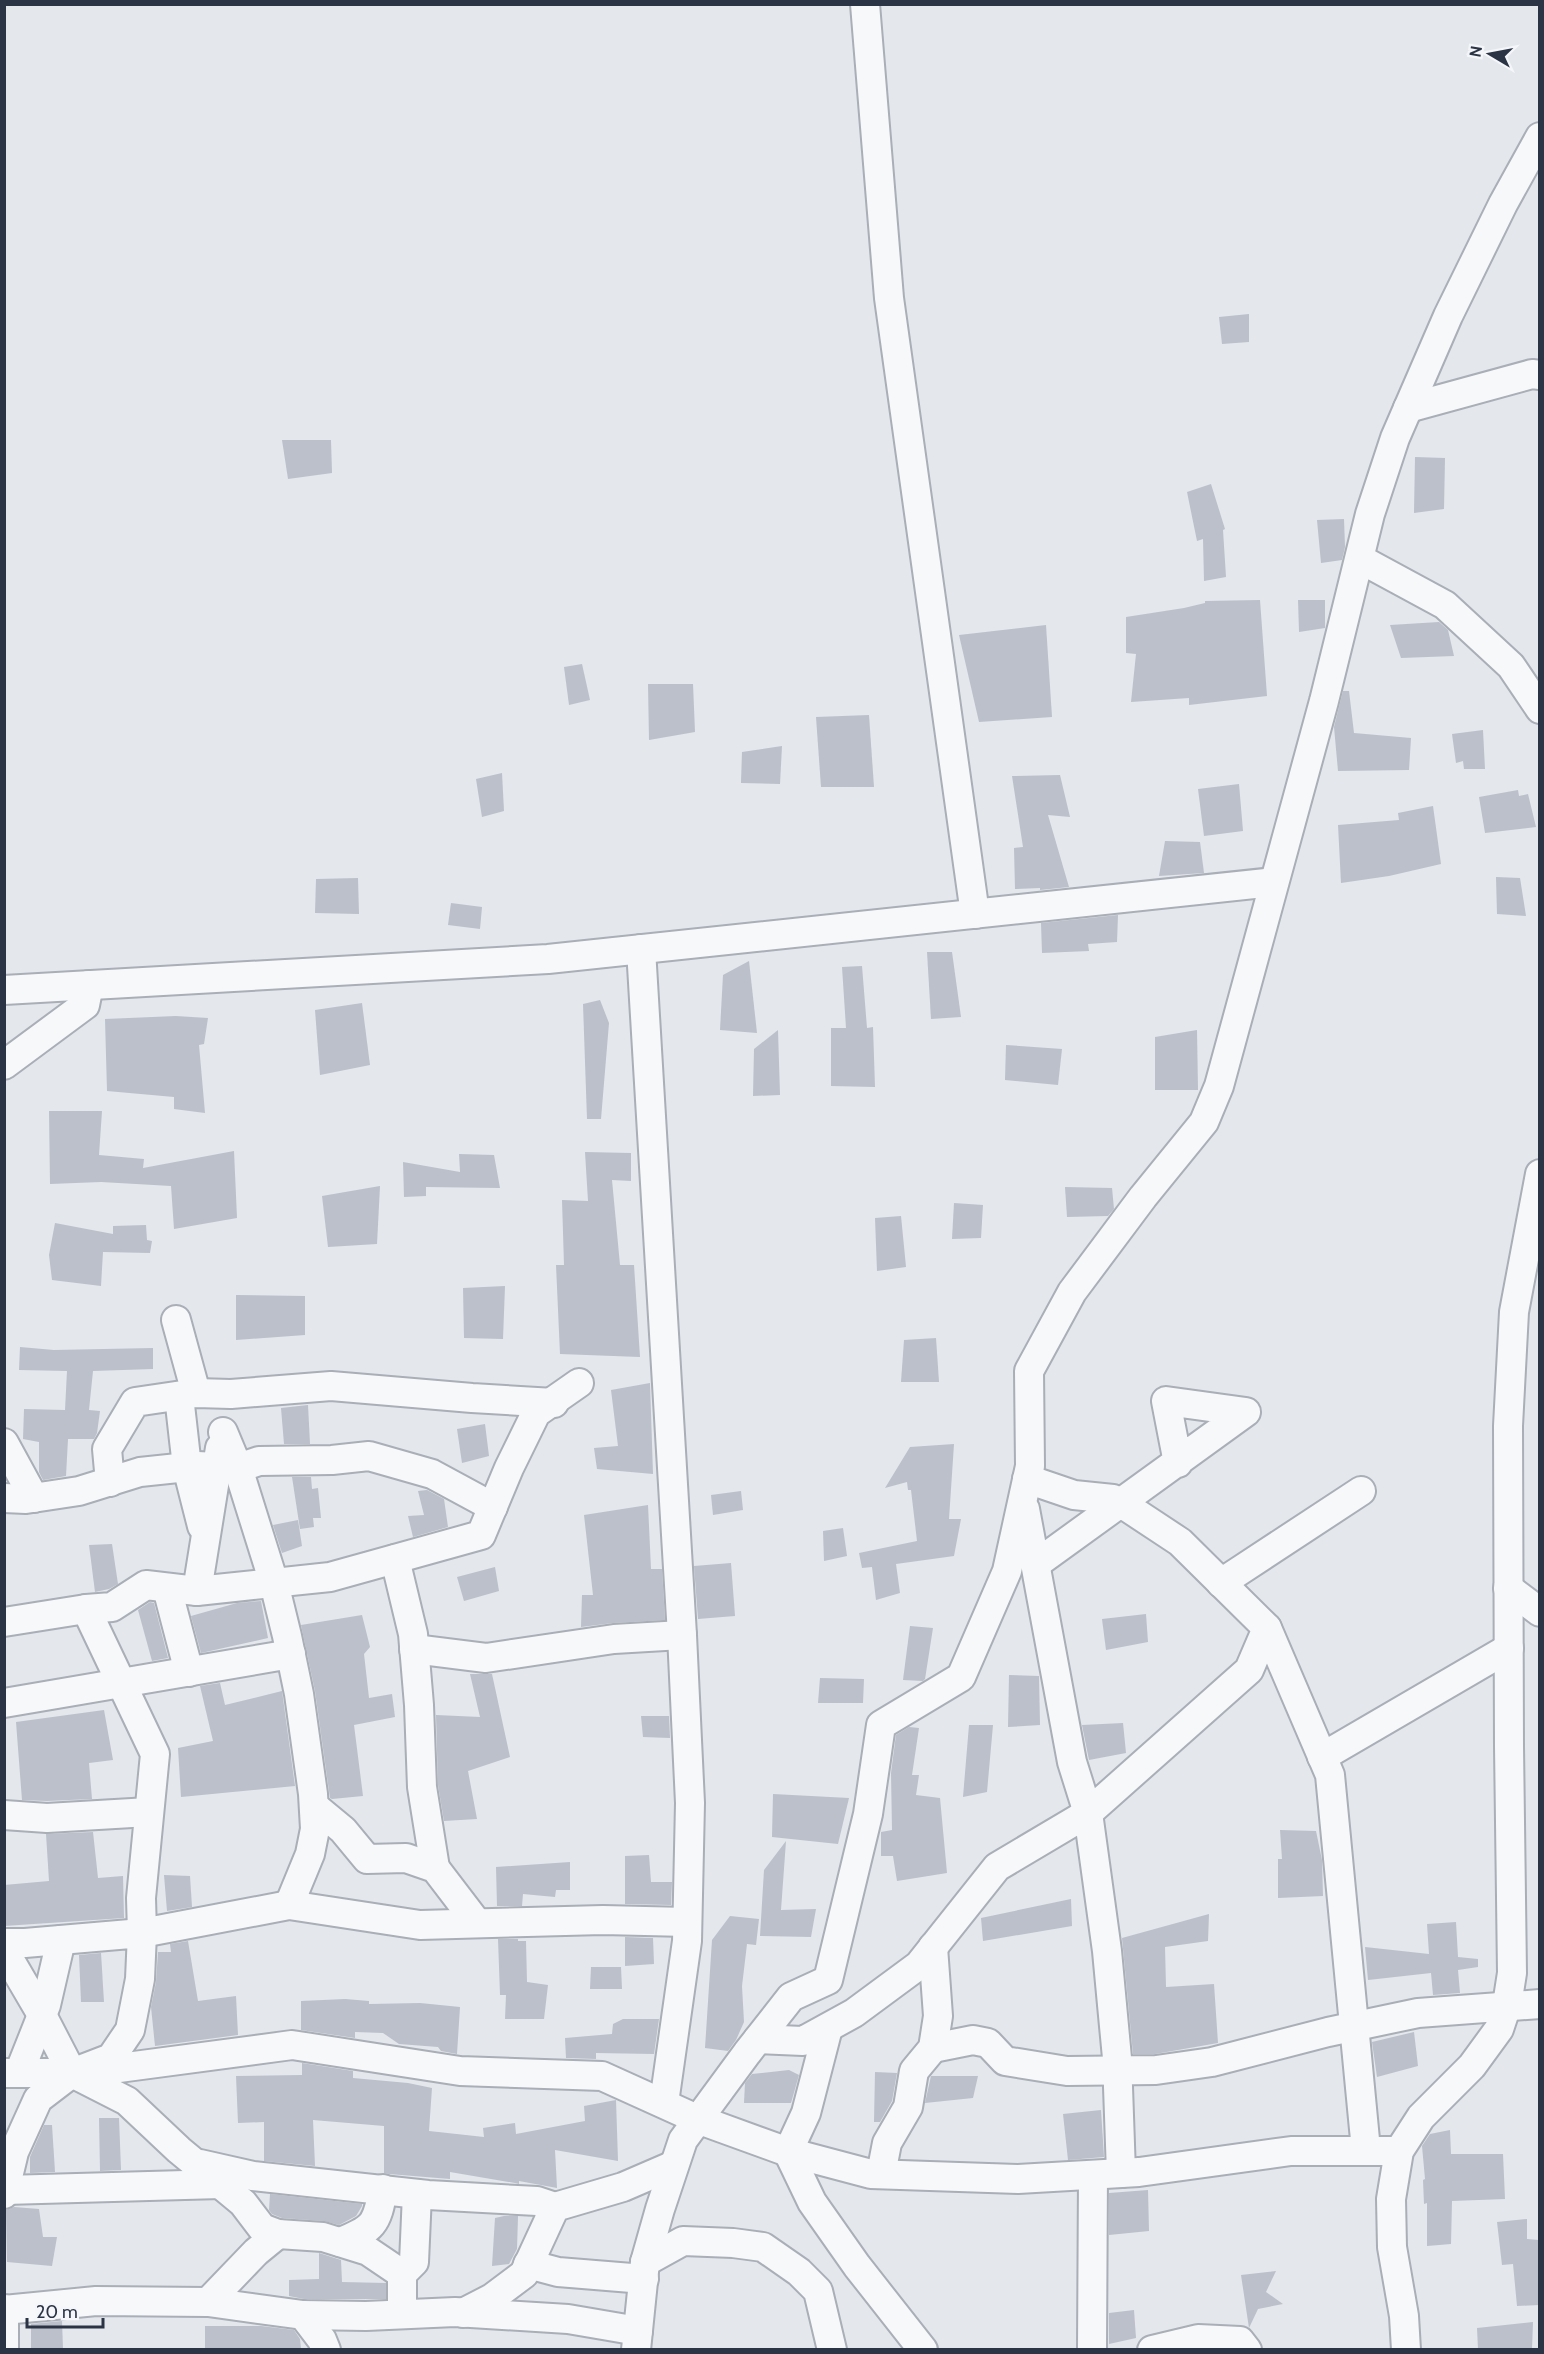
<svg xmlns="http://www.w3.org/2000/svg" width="1544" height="2354" font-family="Cabin,sans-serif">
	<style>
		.building { fill: #bbc0ca }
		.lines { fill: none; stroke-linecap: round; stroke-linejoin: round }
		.street-casing { stroke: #a9aeb7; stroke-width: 32 }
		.street { stroke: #f7f8fa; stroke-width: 28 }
	</style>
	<rect width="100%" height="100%" fill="#e4e7ec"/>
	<!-- building -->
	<g class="building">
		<path d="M 1249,314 L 1249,342 L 1222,344 L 1219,317 Z"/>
		<path d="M 282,440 L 331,440 L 332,473 L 288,479 Z"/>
		<path d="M 1415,457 L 1445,458 L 1444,509 L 1414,513 Z"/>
		<path d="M 1211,484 L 1225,529 L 1223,530 L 1226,577 L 1204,581 L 1203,539 L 1197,541 L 1187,492 Z"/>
		<path d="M 1344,519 L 1345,547 L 1342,560 L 1321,563 L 1317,520 Z"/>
		<path d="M 1260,600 L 1267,696 L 1189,705 L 1189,698 L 1131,702 L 1136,654 L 1126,653 L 1126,617 L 1184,608 L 1205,603 L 1205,601 Z"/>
		<path d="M 1298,600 L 1325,600 L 1325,628 L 1299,632 Z"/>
		<path d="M 1439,622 L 1448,630 L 1454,656 L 1401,658 L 1390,625 Z"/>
		<path d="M 1046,625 L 1052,717 L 979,722 L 959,635 Z"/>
		<path d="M 582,664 L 590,700 L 569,705 L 564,667 Z"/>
		<path d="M 648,684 L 693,684 L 695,732 L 649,740 Z"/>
		<path d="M 1343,691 L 1349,691 L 1354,733 L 1411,738 L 1409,770 L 1338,771 L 1334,727 Z"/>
		<path d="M 869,715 L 874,787 L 821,787 L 816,717 Z"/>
		<path d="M 1483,730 L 1485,769 L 1464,769 L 1463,761 L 1456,763 L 1452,734 Z"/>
		<path d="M 782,746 L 780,784 L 741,783 L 742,752 Z"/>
		<path d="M 502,773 L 504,811 L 482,817 L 476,779 Z"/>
		<path d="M 1060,775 L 1070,817 L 1048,815 L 1069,887 L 1040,890 L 1040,888 L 1015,889 L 1014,848 L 1023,847 L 1012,776 Z"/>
		<path d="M 1239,784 L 1243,831 L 1204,836 L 1198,789 Z"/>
		<path d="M 1518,790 L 1519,796 L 1528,794 L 1536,827 L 1485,833 L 1479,797 Z"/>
		<path d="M 1433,806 L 1441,864 L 1389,876 L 1341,883 L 1338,825 L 1399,820 L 1398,813 Z"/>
		<path d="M 1165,841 L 1200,842 L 1204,873 L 1159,876 Z"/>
		<path d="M 1496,877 L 1520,878 L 1526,916 L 1497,914 Z"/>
		<path d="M 358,878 L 359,914 L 315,913 L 316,879 Z"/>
		<path d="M 451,903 L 482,907 L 480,929 L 448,925 Z"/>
		<path d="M 1118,915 L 1117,942 L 1088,944 L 1089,951 L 1042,953 L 1041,923 Z"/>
		<path d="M 927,952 L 952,952 L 961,1017 L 931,1019 Z"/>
		<path d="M 749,961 L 757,1033 L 720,1030 L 723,975 Z"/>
		<path d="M 862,966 L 867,1028 L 873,1027 L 875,1087 L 831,1086 L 831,1028 L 846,1028 L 842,967 Z"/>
		<path d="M 600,1000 L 609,1023 L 601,1119 L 587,1119 L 583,1004 Z"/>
		<path d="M 362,1003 L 370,1065 L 320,1075 L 315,1010 Z"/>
		<path d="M 176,1016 L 208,1018 L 204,1044 L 199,1045 L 205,1113 L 174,1109 L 174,1097 L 107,1091 L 105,1019 Z"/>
		<path d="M 778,1030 L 780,1095 L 753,1096 L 754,1049 Z"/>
		<path d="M 1197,1030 L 1198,1090 L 1155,1090 L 1155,1037 Z"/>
		<path d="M 1006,1045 L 1062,1049 L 1058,1085 L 1005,1080 Z"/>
		<path d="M 49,1111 L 102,1111 L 99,1155 L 144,1159 L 143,1168 L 234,1151 L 237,1218 L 174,1229 L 171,1186 L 101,1182 L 50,1184 Z"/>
		<path d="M 585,1152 L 631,1153 L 631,1181 L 612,1180 L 620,1265 L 634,1265 L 640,1357 L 560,1354 L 556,1265 L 564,1265 L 562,1200 L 588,1201 Z"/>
		<path d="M 459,1154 L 494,1155 L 500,1188 L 426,1187 L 426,1196 L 404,1197 L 403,1162 L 460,1172 Z"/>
		<path d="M 380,1186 L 377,1244 L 328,1247 L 322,1196 Z"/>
		<path d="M 1065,1187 L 1112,1188 L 1114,1209 L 1108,1216 L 1067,1217 Z"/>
		<path d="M 954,1203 L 983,1205 L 981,1238 L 952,1239 Z"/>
		<path d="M 901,1216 L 906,1267 L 877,1271 L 875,1218 Z"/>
		<path d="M 55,1223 L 113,1234 L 113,1226 L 146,1225 L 147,1240 L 152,1241 L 150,1253 L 103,1252 L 101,1286 L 52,1280 L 49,1255 Z"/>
		<path d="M 505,1286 L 503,1339 L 464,1338 L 463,1288 Z"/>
		<path d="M 236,1295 L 305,1296 L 305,1335 L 236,1340 Z"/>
		<path d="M 936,1338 L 939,1382 L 901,1382 L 904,1340 Z"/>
		<path d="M 20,1347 L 54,1350 L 153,1348 L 153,1369 L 93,1371 L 89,1410 L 100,1411 L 97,1433 L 94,1439 L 68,1439 L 66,1476 L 43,1480 L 39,1472 L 39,1442 L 23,1439 L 24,1409 L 65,1410 L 67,1371 L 19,1370 Z"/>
		<path d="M 650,1383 L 653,1474 L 597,1469 L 594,1448 L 618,1446 L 611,1390 Z"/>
		<path d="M 308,1405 L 310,1444 L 284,1444 L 281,1408 Z"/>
		<path d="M 485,1424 L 489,1456 L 462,1463 L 457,1429 Z"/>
		<path d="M 954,1444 L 949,1519 L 961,1519 L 954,1556 L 896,1564 L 900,1593 L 876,1600 L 872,1567 L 862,1568 L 859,1553 L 917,1541 L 911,1490 L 908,1490 L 907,1482 L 885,1488 L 910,1447 Z"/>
		<path d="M 292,1477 L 311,1477 L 312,1489 L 318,1488 L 321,1518 L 313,1518 L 314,1527 L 300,1529 Z"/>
		<path d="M 427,1490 L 444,1499 L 448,1527 L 413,1537 L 408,1516 L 424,1515 L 418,1491 Z"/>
		<path d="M 741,1491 L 743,1510 L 713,1515 L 711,1495 Z"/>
		<path d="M 648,1505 L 651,1569 L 662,1569 L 665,1620 L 613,1623 L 581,1627 L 582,1595 L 593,1595 L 584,1515 Z"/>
		<path d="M 298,1520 L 302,1546 L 282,1553 L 273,1525 Z"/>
		<path d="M 843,1528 L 847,1556 L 824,1561 L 823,1531 Z"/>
		<path d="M 112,1544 L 118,1584 L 109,1589 L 95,1592 L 89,1545 Z"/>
		<path d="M 731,1563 L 735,1616 L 698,1619 L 694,1566 Z"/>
		<path d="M 495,1567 L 499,1591 L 464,1601 L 457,1577 Z"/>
		<path d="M 261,1601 L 268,1638 L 201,1653 L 191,1616 L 237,1603 Z"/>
		<path d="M 150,1602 L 154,1603 L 168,1658 L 152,1661 L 138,1610 Z"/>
		<path d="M 1146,1614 L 1148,1642 L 1106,1650 L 1102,1619 Z"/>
		<path d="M 362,1615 L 370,1647 L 364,1654 L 369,1698 L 392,1694 L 395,1717 L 354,1725 L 363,1796 L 332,1799 L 330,1798 L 315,1691 L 301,1625 Z"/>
		<path d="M 910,1626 L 933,1628 L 925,1679 L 923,1681 L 903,1680 Z"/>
		<path d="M 470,1674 L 492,1674 L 510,1757 L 468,1771 L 477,1819 L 444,1821 L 438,1785 L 436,1715 L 480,1717 Z"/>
		<path d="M 1009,1675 L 1039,1676 L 1040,1725 L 1008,1727 Z"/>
		<path d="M 820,1678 L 864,1679 L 863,1703 L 818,1703 Z"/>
		<path d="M 220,1683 L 225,1705 L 282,1691 L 295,1786 L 181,1797 L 178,1748 L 213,1741 L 200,1686 Z"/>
		<path d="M 104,1710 L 113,1760 L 89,1763 L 92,1799 L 47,1801 L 22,1800 L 16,1722 Z"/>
		<path d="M 641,1716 L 669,1716 L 670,1738 L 643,1737 Z"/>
		<path d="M 1123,1723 L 1126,1753 L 1089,1760 L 1082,1725 Z"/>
		<path d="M 969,1725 L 993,1725 L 987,1792 L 963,1797 Z"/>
		<path d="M 909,1727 L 919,1728 L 912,1775 L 919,1775 L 916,1795 L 940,1798 L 947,1873 L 897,1881 L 893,1856 L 881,1856 L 881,1832 L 892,1830 L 891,1773 L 896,1735 Z"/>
		<path d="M 773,1794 L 849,1798 L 838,1844 L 772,1837 Z"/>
		<path d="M 1280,1830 L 1316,1831 L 1322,1860 L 1323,1896 L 1278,1898 L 1278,1859 L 1282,1859 Z"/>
		<path d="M 93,1832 L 98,1878 L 123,1876 L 124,1918 L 4,1926 L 4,1885 L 49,1881 L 46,1834 Z"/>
		<path d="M 786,1841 L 781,1910 L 816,1909 L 811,1937 L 760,1936 L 764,1870 Z"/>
		<path d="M 649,1855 L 651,1882 L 672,1882 L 671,1905 L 625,1904 L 625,1856 Z"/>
		<path d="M 570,1862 L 570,1890 L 556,1890 L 555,1897 L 523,1894 L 522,1906 L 497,1906 L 496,1867 Z"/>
		<path d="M 164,1875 L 190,1876 L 192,1907 L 167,1911 Z"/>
		<path d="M 1071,1899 L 1072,1926 L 983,1941 L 981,1918 Z"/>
		<path d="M 1209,1914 L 1208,1941 L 1165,1947 L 1166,1987 L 1214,1984 L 1218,2043 L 1155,2054 L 1133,2054 L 1122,1938 Z"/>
		<path d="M 730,1916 L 759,1919 L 756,1945 L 747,1944 L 742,1986 L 744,2022 L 736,2040 L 728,2051 L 705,2048 L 712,1940 Z"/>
		<path d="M 1456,1922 L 1458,1957 L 1478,1959 L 1478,1967 L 1458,1970 L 1460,1993 L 1433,1995 L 1431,1973 L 1368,1980 L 1365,1947 L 1429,1954 L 1427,1924 Z"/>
		<path d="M 625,1937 L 653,1938 L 654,1964 L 625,1966 Z"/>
		<path d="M 498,1939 L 518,1939 L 518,1941 L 526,1941 L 527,1982 L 548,1985 L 544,2019 L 505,2019 L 506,1995 L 500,1995 Z"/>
		<path d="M 188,1941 L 198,2001 L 236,1996 L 238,2035 L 155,2046 L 151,2007 L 156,1982 L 158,1952 L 171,1952 L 170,1944 Z"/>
		<path d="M 101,1953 L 104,2002 L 81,2002 L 79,1955 Z"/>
		<path d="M 591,1967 L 621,1967 L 622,1989 L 590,1989 Z"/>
		<path d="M 345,1999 L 369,2001 L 369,2004 L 420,2003 L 460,2007 L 457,2054 L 441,2051 L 438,2047 L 399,2044 L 383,2033 L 355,2032 L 355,2038 L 301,2030 L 301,2001 Z"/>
		<path d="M 623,2019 L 659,2019 L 654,2054 L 596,2053 L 596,2059 L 566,2058 L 565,2038 L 612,2034 L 613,2024 Z"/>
		<path d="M 1414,2032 L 1418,2066 L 1377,2077 L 1372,2042 Z"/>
		<path d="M 302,2063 L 353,2071 L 353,2078 L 408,2083 L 432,2088 L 429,2131 L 484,2137 L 483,2128 L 515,2123 L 516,2134 L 585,2121 L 584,2106 L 616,2100 L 618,2161 L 555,2150 L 557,2188 L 519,2181 L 519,2184 L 515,2183 L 450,2172 L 450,2179 L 389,2174 L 384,2173 L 384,2126 L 313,2120 L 315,2166 L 264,2161 L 264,2122 L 238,2123 L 236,2076 L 302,2075 Z"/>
		<path d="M 789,2070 L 799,2075 L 791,2103 L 744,2103 L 745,2083 L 752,2074 Z"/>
		<path d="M 875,2072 L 897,2073 L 892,2101 L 880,2122 L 874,2122 Z"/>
		<path d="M 931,2076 L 978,2076 L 973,2098 L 925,2103 Z"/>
		<path d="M 1101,2110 L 1104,2157 L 1068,2160 L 1063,2114 Z"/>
		<path d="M 99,2118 L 119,2118 L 121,2170 L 100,2171 Z"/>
		<path d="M 44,2125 L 52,2125 L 55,2172 L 30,2173 L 30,2157 Z"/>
		<path d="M 1450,2130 L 1451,2154 L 1503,2154 L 1505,2199 L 1452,2201 L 1451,2244 L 1427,2246 L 1427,2203 L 1424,2204 L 1423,2180 L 1425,2179 L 1422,2146 L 1430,2134 Z"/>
		<path d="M 1148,2190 L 1149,2231 L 1109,2235 L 1109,2193 Z"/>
		<path d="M 270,2194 L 362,2204 L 362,2206 L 356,2216 L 339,2225 L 324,2221 L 282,2218 L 272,2214 L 269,2210 Z"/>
		<path d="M 14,2207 L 39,2209 L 43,2237 L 57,2237 L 52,2266 L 7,2262 L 6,2210 Z"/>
		<path d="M 504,2216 L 518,2216 L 517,2249 L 509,2264 L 492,2266 L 495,2218 Z"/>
		<path d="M 1527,2219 L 1527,2239 L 1539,2240 L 1539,2305 L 1517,2306 L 1513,2264 L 1502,2265 L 1497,2222 Z"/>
		<path d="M 319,2253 L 341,2260 L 342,2282 L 386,2283 L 386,2299 L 304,2299 L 289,2296 L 289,2280 L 319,2279 Z"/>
		<path d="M 1276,2271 L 1266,2292 L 1283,2304 L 1258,2309 L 1249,2328 L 1241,2275 Z"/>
		<path d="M 1134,2310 L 1136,2338 L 1109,2344 L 1109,2313 Z"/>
		<path d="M 62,2321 L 63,2349 L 31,2349 L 31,2324 Z"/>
		<path d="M 1533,2322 L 1532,2349 L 1478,2349 L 1477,2328 Z"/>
		<path d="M 205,2326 L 261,2326 L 294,2330 L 300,2339 L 301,2349 L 205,2349 Z"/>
	</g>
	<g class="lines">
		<defs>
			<g id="street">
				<path d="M 865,4 L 889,298 L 975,914"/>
				<path d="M 1408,408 L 1532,374 L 1540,375"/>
				<path d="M 1360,559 L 1445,605 L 1511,666 L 1540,709"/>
				<path d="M 641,949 L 682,1635 L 690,1803 L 687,1941 L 664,2103"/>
				<path d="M 4,990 L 548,959 L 1274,882"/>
				<path d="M 4,1065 L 85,1005 L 89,985"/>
				<path d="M 176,1320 L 196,1393"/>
				<path d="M 179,1396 L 187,1467 L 202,1526"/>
				<path d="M 223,1432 L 238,1468 L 274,1583 L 287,1636 L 299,1694 L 313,1794 L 315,1829 L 310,1854 L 289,1905"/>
				<path d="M 4,1443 L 34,1498"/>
				<path d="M 110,1482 L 107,1449 L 135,1402 L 196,1393 L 231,1394 L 331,1386 L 472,1398 L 554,1403"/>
				<path d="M 4,1498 L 26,1499 L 79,1491 L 140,1472 L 197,1466 L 238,1468 L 259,1461 L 332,1460 L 369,1456 L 432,1474 L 493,1507"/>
				<path d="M 1025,1509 L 1072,1762 L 1088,1813 L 1107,1951 L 1117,2058 L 1121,2173"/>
				<path d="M 395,1559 L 413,1634 L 419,1705 L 422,1787 L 435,1868"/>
				<path d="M 1036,1564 L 1246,1412 L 1166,1401 L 1178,1463"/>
				<path d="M 1221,1583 L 1361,1491"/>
				<path d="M 167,1588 L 189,1672"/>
				<path d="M 1508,1588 L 1540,1612"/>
				<path d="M 197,1591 L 220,1448"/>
				<path d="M 86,1609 L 112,1607 L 146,1585 L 197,1591 L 330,1577 L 481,1535 L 509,1468 L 536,1413 L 579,1383"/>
				<path d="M 4,1622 L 86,1609 L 155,1754 L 141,1898 L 142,1933 L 289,1905 L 420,1925 L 603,1920 L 687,1922"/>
				<path d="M 1267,1628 L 1330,1775 L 1366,2150"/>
				<path d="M 414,1649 L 486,1658 L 614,1639 L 682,1635"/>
				<path d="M 4,1703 L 291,1654"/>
				<path d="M 1322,1757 L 1509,1648"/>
				<path d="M 314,1806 L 343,1830 L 367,1859 L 406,1858 L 435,1868 L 477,1923"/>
				<path d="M 4,1815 L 47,1818 L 149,1812"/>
				<path d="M 4,1943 L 25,1943 L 142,1933 L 140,1979 L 130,2030 L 111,2058 L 72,2073 L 38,2099 L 14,2152 L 4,2194"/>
				<path d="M 4,1950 L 42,2015 L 72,2073 L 127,2101 L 179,2150 L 243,2203 L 262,2228 L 278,2234 L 323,2237 L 368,2251 L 402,2274 L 402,2314"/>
				<path d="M 828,2028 L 806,2113 L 788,2152 L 812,2202 L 857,2266 L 923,2350"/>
				<path d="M 758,2039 L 803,2041 L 854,2013 L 919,1965 L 997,1867 L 1088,1813 L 1249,1670 L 1267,1628 L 1180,1542 L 1121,1503 L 1113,1499 L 1074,1495 L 1027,1479"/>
				<path d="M 933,2048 L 973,2040 L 988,2043 L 1005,2061 L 1067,2071 L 1156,2070 L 1212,2062 L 1328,2032 L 1418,2013 L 1540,2004"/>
				<path d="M 4,2073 L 81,2073 L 292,2045 L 460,2071 L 602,2076 L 697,2119 L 788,2152 L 871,2174 L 1018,2179 L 1139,2172 L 1291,2151 L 1399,2151"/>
				<path d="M 19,2073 L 46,2005 L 61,1940"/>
				<path d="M 200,2164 L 253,2176 L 428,2195 L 537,2201 L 555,2207"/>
				<path d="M 881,2174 L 887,2143 L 908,2107 L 914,2071 L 933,2048 L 938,2016 L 933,1947"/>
				<path d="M 5,2190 L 221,2184"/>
				<path d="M 340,2242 C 373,2229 377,2225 383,2189"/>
				<path d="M 645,2262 L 683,2241 L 733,2243 L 763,2247 L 799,2272 L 818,2291 L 832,2350"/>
				<path d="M 528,2264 L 558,2272 L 644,2279"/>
				<path d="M 402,2274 L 414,2262 L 417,2194"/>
				<path d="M 208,2302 L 256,2252 L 278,2234"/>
				<path d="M 4,2309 L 4,2349"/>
				<path d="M 4,2310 L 96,2301 L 208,2302 L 303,2315 L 366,2316 L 455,2312 L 568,2319 L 638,2331"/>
				<path d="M 463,2313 L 492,2298 L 524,2274 L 555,2207 L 623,2187 L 674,2165"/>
				<path d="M 303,2315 L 322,2340 L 326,2350"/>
				<path d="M 636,2350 L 645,2262 L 660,2209 L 683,2140 L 747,2053 L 791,1997 L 828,1980 L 868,1814 L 881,1725 L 961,1677 L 1007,1571 L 1030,1466 L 1029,1371 L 1072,1292 L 1143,1197 L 1204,1122 L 1219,1086 L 1324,701 L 1370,514 L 1395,438 L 1448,316 L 1503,204 L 1540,137"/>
				<path d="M 1092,2350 L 1093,2175"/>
				<path d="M 1152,2350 L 1198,2339 L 1240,2341 L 1247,2350"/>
				<path d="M 1406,2350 L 1404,2316 L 1392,2247 L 1391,2199 L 1399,2151 L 1421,2117 L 1472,2066 L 1499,2029 L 1507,2005 L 1512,1973 L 1509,1746 L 1508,1426 L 1514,1312 L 1540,1174"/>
			</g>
		</defs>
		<!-- street casing -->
		<use href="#street" class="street-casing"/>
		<!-- street -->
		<use href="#street" class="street"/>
	</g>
	<!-- border -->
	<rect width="1544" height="2354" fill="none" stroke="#2b3445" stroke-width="12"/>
	<!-- north arrow -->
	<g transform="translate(1490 54) rotate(280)" stroke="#f4f6f9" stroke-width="4.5" paint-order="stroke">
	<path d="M0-4.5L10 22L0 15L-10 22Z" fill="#2b3445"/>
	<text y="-9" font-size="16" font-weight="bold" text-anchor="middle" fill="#2b3445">N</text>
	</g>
	<!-- scale -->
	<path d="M27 2318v9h76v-9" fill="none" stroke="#2b3445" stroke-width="3"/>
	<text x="36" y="2318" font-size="18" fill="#2b3445" stroke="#f4f6f9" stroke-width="4.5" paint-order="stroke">20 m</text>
</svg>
